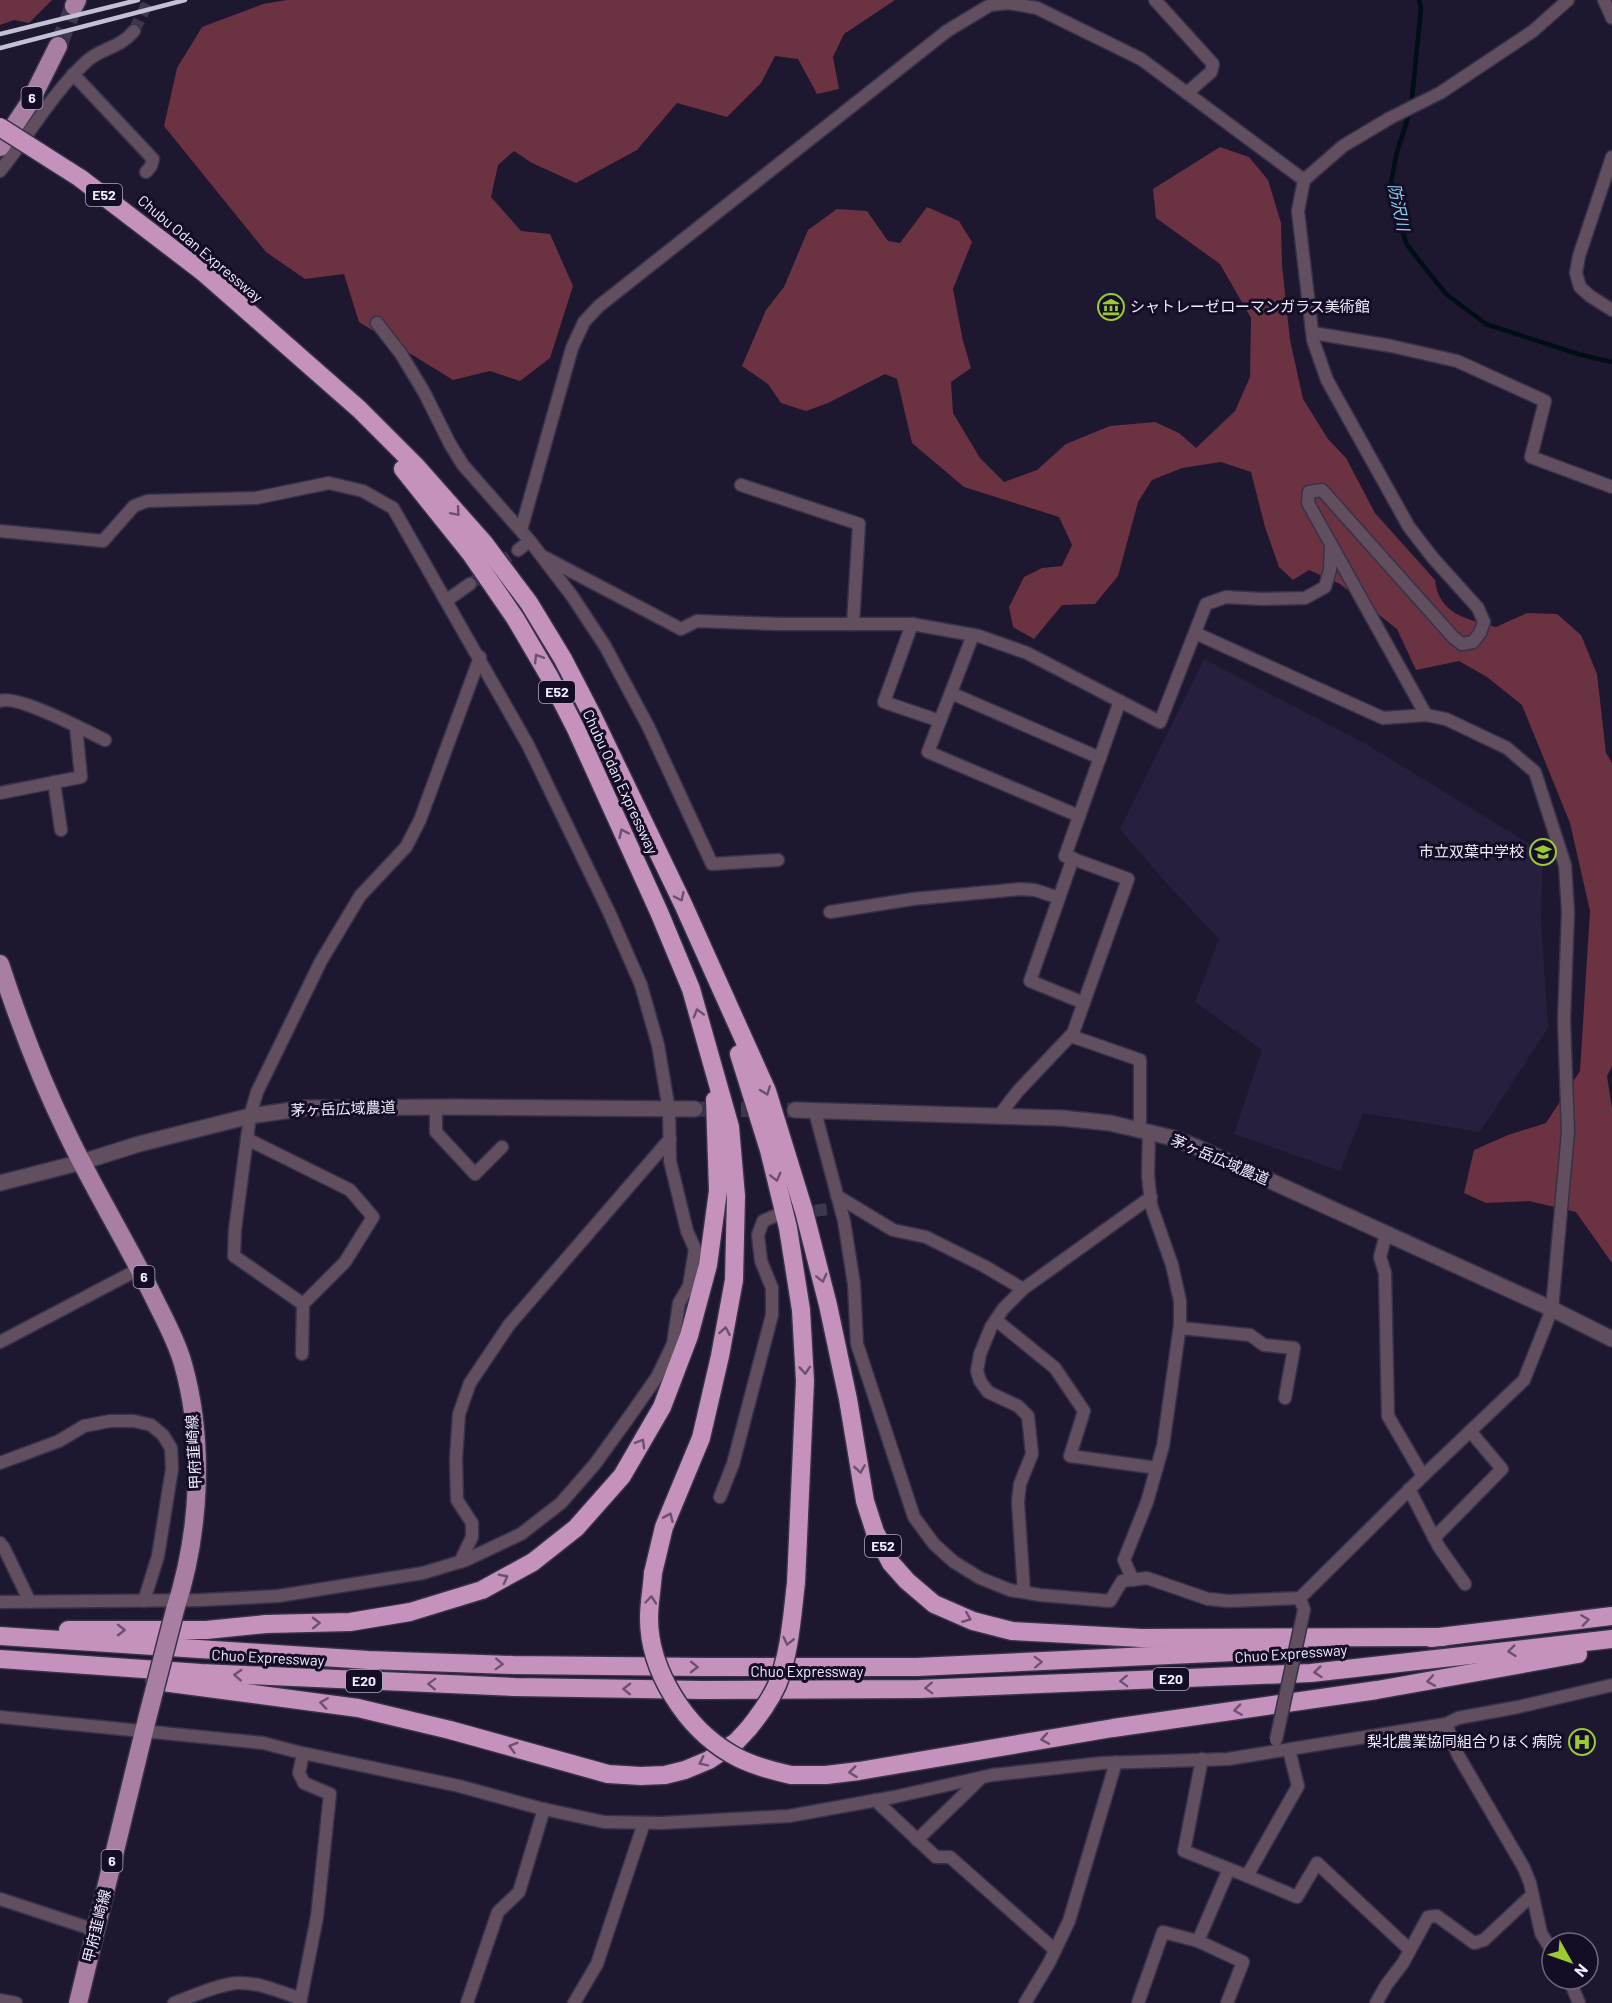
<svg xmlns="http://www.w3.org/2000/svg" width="1612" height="2003" font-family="Barlow,'Noto Sans JP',sans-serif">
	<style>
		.built { fill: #281e3e }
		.forest { fill: #6b3241 }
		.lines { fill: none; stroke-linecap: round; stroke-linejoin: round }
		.stream { stroke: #000e16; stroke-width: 4.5 }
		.minor-tunnel { stroke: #3e374f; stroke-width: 12; stroke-dasharray: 12 6; stroke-linecap: butt }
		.tertiary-tunnel { stroke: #3e374f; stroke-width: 15; stroke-dasharray: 15 8; stroke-linecap: butt }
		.primary-tunnel { stroke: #3e374f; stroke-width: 18; stroke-dasharray: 18 9; stroke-linecap: butt }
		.minor-casing { stroke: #373149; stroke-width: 15 }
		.tertiary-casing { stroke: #373149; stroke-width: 18 }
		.primary-casing { stroke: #373149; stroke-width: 21 }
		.motorway-casing { stroke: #373149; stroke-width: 21 }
		.minor { stroke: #614e5f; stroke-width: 12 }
		.tertiary { stroke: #614e5f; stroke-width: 15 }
		.primary { stroke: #a87fa2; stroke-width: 18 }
		.motorway { stroke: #c492bd; stroke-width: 18 }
		.rail { stroke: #c5c1d4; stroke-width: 4.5 }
		.minor-bridge-casing { stroke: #373149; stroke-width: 15; stroke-linecap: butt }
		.primary-bridge-casing { stroke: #373149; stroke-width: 21; stroke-linecap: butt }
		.motorway-bridge-casing { stroke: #373149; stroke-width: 21; stroke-linecap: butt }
		.minor-bridge { stroke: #614e5f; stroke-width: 12 }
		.primary-bridge { stroke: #a87fa2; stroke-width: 18 }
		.motorway-bridge { stroke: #c492bd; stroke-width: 18 }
		.oneway { stroke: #6c5072 }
		.labels { text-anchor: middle; stroke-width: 6; stroke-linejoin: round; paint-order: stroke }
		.shield { fill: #150d26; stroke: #afaabe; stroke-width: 1.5 }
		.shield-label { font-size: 14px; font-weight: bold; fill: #f1edff }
		.street-label { font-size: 15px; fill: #f1edff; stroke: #150d26 }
		.poi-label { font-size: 15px; fill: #f1edff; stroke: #150d26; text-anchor: end }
		.water-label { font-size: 16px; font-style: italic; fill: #85d2f4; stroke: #150d26 }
	</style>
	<rect width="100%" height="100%" fill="#1e1730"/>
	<!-- built -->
	<path class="built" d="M 1204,659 L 1366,744 L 1543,852 L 1541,920 L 1548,1028 L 1480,1132 L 1363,1113 L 1340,1171 L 1234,1134 L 1262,1050 L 1195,1002 L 1219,939 L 1159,875 L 1120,829 Z"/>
	<!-- forest -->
	<g class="forest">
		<path d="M 0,0 L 52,0 L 29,23 L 14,20 L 0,25 Z"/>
		<path d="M 287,0 L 895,0 L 844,34 L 833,57 L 839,89 L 817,94 L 798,59 L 775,56 L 761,83 L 727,117 L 677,103 L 637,150 L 576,183 L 532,163 L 514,151 L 498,165 L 491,197 L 521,231 L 550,234 L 573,286 L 550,358 L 520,381 L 490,371 L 453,380 L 359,322 L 344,274 L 305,279 L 266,252 L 164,126 L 177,68 L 202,27 L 263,4 Z"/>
		<path d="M 1220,147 L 1249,157 L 1268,180 L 1281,223 L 1282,265 L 1290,340 L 1303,399 L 1328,439 L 1346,458 L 1375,513 L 1435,580 C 1439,615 1467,619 1496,627 L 1527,613 L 1557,614 L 1581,635 L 1597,674 L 1606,753 L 1612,763 L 1612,1066 L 1607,1076 L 1612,1109 L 1612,1263 L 1576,1212 L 1529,1201 L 1486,1203 L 1464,1193 L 1474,1150 L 1508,1135 L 1546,1123 L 1580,1071 L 1590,911 L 1570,823 L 1522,705 L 1487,677 L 1459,661 L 1416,670 L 1397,629 L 1340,584 L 1309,570 L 1293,580 L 1279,567 L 1265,527 L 1251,472 L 1221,462 L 1182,468 L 1152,480 L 1138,502 L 1118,576 L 1095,604 L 1062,605 L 1034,639 L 1013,627 L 1009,607 L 1024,577 L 1042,568 L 1062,566 L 1072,545 L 1059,517 L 964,487 L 912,443 L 897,379 L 885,374 L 828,403 L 806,411 L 781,403 L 768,384 L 742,366 L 766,310 L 784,287 L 808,230 L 837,209 L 867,211 L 888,241 L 900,243 L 927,207 L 959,221 L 972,242 L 953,289 L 963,341 L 971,368 L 951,382 L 953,413 L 980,458 L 1004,482 L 1037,470 L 1066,444 L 1110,426 L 1155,422 L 1179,433 L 1196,448 L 1235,411 L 1250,377 L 1251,318 L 1220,264 L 1156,218 L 1153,189 Z"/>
	</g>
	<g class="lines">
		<!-- stream -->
		<path class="stream" d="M 1419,0 L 1421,8 L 1411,108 L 1397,152 L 1391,182 L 1397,214 L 1407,245 L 1446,294 L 1486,324 L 1578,354 L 1612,362"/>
		<!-- minor-tunnel -->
		<g class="minor-tunnel">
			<path d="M 134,31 L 149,0"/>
			<path d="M 470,584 L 518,550"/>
			<path d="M 797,1213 L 829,1209"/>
		</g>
		<!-- tertiary-tunnel -->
		<path class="tertiary-tunnel" d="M 695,1109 L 795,1110"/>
		<!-- primary-tunnel -->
		<path class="primary-tunnel" d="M 58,46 L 74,6"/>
		<defs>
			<g id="minor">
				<path d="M 1155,0 L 1213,64 L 1211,72 L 1187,93"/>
				<path d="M 1604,0 L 1612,18"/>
				<path d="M 73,74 L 153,159 L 151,166 L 146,172"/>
				<path d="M 1612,157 L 1579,256 L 1576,273 L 1580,287 L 1590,296 L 1612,310"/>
				<path d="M 0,171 C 29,135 53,92 87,61 C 101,48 119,49 134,31"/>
				<path d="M 377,323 L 401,354 L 424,392 L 450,444 L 463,465 L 530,541 L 572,596 L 605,646 L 648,726 L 712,864 L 778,860"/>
				<path d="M 1313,333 L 1391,346 L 1457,361 L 1545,401 L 1531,457 L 1612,487"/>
				<path d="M 741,485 L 859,524 L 853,624"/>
				<path d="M 521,530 L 572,348 L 584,322 L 599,306 L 947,31 L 990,5 L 1009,3 L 1037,8 L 1141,59 L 1304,180"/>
				<path d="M 0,531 L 103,541 L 134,506 L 147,501 L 256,498 L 329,483 L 363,491 L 393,508 L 528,745 L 609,912 L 641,985 L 658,1045 L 669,1110 L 670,1161 L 687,1231 L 695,1249 L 689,1286 L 679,1303 L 673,1344 L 657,1377 L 629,1417 L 595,1464 L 561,1503 L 521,1534 L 466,1560 L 423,1573 L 278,1596 L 201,1600 L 0,1602"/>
				<path d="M 518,550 L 530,541"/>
				<path d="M 542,556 L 681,629 L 697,621 L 779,624 L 912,624 L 979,636 L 1027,653 L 1160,722 L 1206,604 L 1226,597 L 1262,599 L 1305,598 L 1325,587 L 1330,570 L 1331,544"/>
				<path d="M 447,600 L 470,584"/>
				<path d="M 912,624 L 884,702 L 940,721"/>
				<path d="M 1195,633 L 1383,718 L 1426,715 L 1446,719 L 1507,748 L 1535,772 L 1565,865 L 1568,912 L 1564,1020 L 1568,1132 L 1552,1309 L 1524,1380 L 1423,1476 L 1300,1598 L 1304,1610"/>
				<path d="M 973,635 L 928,752 L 1079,816"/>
				<path d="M 951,693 L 1100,758"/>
				<path d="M 0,701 C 17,694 86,731 105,740"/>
				<path d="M 1426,715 L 1308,503 L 1309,492 L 1322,490 L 1453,637 L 1462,644 L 1473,642 L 1480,633 L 1484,622 L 1478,608 L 1433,558 L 1409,527 L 1327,380 L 1313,340 L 1298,211 L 1304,180 L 1343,146 L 1390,118 L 1440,93 L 1533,31 L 1568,0"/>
				<path d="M 54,782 L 61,830"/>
				<path d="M 0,793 L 81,777 L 76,726"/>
				<path d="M 1073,858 L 1030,981 L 1084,1003"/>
				<path d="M 830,912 L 913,899 L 1020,889 L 1035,890 L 1059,898"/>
				<path d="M 1071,1036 L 1140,1060 L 1140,1130"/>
				<path d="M 436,1107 L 436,1132 L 475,1174 L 502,1147"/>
				<path d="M 815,1112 L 844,1221 L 854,1284 L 857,1344 L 914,1517 L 934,1544 L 954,1562 L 980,1578 L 1010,1590 L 1040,1595 L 1110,1601 L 1122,1581 L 1147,1578 L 1208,1599 L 1229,1601 L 1300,1598"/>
				<path d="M 998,1117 L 1018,1091 L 1073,1033 L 1128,879 L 1065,856 L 1120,701"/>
				<path d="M 247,1139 L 350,1190 L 373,1217 L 345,1262 L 303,1304"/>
				<path d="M 837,1196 L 893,1230 L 926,1237 L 984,1266 L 1023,1289"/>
				<path d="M 1386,1234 L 1380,1257 L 1385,1273 L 1388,1416 L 1423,1476"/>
				<path d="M 996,1320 L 1055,1368 L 1084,1411 L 1070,1456 L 1157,1468"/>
				<path d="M 1180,1328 L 1250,1335 L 1264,1345 L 1294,1348 L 1285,1398"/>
				<path d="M 0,1342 L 139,1269"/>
				<path d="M 302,1354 L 303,1304 L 234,1256 L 235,1229 L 250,1116 L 257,1092 L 321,961 L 360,896 L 406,847 L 420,820 L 480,657"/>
				<path d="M 0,1463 L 59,1441 L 84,1426 L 110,1421 L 134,1421 L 151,1425 L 163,1435 L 171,1448 L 172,1469 L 158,1556 L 144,1601"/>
				<path d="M 1409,1489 L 1439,1547 L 1465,1584"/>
				<path d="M 720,1497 L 733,1464 L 772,1315 L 772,1288 L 761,1261 L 758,1235 L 763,1221 L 777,1215"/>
				<path d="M 1434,1538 L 1502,1469 L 1470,1431"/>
				<path d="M 0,1543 L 4,1548 L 30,1602"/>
				<path d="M 460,1562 L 472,1537 L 472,1523 L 457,1500 L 456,1459 L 459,1414 L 470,1383 L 509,1325 L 670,1139"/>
				<path d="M 1133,1580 L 1124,1560 L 1147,1502 L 1163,1446 L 1180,1325 L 1180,1301 L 1172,1265 L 1151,1205 L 1148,1175 L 1149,1132"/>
				<path d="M 1024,1592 L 1018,1502 L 1020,1484 L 1032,1454 L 1028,1416 L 1018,1406 L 988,1392 L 980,1381 L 977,1371 L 980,1354 L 991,1327 L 1003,1309 L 1023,1289 L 1151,1197"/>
				<path d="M 0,1717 L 263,1743 L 298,1752 L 459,1786 L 539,1808 L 604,1822 L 661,1823 L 789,1816 L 894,1797 L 992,1775 L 1102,1763 L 1228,1759 L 1446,1724 L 1458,1718 L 1518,1707 L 1612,1685"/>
				<path d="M 1446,1724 L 1458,1755 L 1524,1868 L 1530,1883 L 1541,1933 L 1552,1951"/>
				<path d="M 1289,1750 L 1298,1786 L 1247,1876 L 1297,1897 L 1317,1863 L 1410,1950"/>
				<path d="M 1202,1759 L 1184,1851 L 1247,1876"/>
				<path d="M 875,1800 L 936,1857 L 950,1857 L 1055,1950"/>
				<path d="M 917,1840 L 981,1778"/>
				<path d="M 0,1899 L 95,1930"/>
				<path d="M 1198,1941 L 1229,1869"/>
				<path d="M 1569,1979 L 1579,2003"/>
				<path d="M 0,2000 L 16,2003"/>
				<path d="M 174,2003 C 193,1996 216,1985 237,1983 C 259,1982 281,1992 301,1999"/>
				<path d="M 300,2003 L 317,1917 L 330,1794 L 304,1783 L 299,1773 L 303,1754"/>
				<path d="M 467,2003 L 498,1912 L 519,1892 L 544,1809"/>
				<path d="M 574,2003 L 597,1964 L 644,1823"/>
				<path d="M 1025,2003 L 1049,1963 L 1069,1921 L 1116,1762"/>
				<path d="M 1138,2003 L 1163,1932 L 1198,1941 L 1243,1962 L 1227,2003"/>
				<path d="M 1376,2003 L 1387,1984 L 1403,1963 L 1428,1917 L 1437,1916 L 1474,1943 L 1484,1940 L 1532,1895"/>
			</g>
			<g id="tertiary">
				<path d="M 795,1110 L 1061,1118 L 1110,1123 L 1173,1138 L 1196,1147 L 1552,1309 L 1612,1339"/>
				<path d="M 0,1183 L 82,1162 L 139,1144 L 250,1116 L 306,1108 L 455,1107 L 695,1109"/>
			</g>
			<g id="primary">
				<path d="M 74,6 L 77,0"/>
				<path d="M 0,147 L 30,102 L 58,46"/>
				<path d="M 0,964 C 19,1022 40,1078 67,1133 C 94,1190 128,1244 156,1302 C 166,1322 177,1342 183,1364 C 205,1442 200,1533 175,1610"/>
				<path d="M 78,2003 L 147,1719"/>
			</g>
			<g id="motorway">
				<path d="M 203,272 L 359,409 L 415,465 L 484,543 L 529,603 L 563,659 L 593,717 L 683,904 L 767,1091 L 804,1211 L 828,1305 L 848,1399 L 865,1501 L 875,1532 L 891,1563 L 907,1581 L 934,1604 L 973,1621 L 1012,1631 L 1141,1638 L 1443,1637"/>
				<path d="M 403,469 L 471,554 L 515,618 L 549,676 L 576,729 L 659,912 L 691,989 L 730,1127 L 736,1196 L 734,1280 L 720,1356 L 701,1438 L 664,1527 L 653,1573"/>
				<path d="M 739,1054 L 769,1150 L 788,1228 L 801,1310 L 805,1381 L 796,1583"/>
				<path d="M 68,1630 L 206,1630 L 266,1624 L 350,1622 L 410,1612 L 482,1590 L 533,1562 L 576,1528 L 622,1476 L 662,1407 L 689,1336 L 708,1265 L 718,1191 L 715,1100"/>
				<path d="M 0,1636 L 368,1660 L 513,1665 L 704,1667 L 917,1667 L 1299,1649"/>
				<path d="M 1431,1638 L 1612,1616"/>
				<path d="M 0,1659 L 201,1673 L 515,1687 L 703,1690 L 919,1689 L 1311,1673 L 1612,1639"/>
				<path d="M 155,1681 L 358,1708 L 450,1730 L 608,1774 L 641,1776 L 665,1775 L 685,1770 L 709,1760 L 736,1742 L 749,1728"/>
				<path d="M 791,1775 L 826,1775 L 859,1771 L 1113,1728 L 1377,1690 L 1578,1654"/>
			</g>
		</defs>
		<!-- minor casing -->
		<use href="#minor" class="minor-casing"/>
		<!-- tertiary casing -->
		<use href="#tertiary" class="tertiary-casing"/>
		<!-- primary casing -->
		<use href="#primary" class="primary-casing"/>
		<!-- motorway casing -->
		<use href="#motorway" class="motorway-casing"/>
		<!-- minor -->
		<use href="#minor" class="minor"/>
		<!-- tertiary -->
		<use href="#tertiary" class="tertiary"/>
		<!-- primary -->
		<use href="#primary" class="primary"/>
		<!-- motorway -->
		<use href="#motorway" class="motorway"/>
		<!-- rail -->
		<g class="rail">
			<path d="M 0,34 L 138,0"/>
			<path d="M 0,48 L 185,0"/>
		</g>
		<defs>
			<path id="minor-bridge" d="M 1276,1740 L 1304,1610"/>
			<path id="primary-bridge" d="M 147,1719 L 175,1610"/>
			<g id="motorway-bridge">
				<path d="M 0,127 L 80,178 L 203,272"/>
				<path d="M 653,1573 C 652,1588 649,1604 649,1618 C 649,1671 686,1728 731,1754 C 750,1765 770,1770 791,1775"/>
				<path d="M 749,1728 C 760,1714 770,1701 777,1685 C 790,1653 792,1616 796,1583"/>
			</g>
		</defs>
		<!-- minor-bridge casing -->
		<use href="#minor-bridge" class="minor-bridge-casing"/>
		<!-- primary-bridge casing -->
		<use href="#primary-bridge" class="primary-bridge-casing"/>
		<!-- motorway-bridge casing -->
		<use href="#motorway-bridge" class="motorway-bridge-casing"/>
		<!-- minor-bridge -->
		<use href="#minor-bridge" class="minor-bridge"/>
		<!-- primary-bridge -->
		<use href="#primary-bridge" class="primary-bridge"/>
		<!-- motorway-bridge -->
		<use href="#motorway-bridge" class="motorway-bridge"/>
	</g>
	<!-- one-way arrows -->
	<defs><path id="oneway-chevron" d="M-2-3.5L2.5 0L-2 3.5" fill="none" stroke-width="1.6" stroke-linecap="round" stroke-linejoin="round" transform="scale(1.5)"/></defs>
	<g class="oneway">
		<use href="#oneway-chevron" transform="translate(456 512) rotate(49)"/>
		<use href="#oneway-chevron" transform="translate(538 658) rotate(-121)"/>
		<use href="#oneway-chevron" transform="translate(623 833) rotate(-115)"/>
		<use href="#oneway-chevron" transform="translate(680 897) rotate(65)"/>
		<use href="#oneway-chevron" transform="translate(698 1013) rotate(-106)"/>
		<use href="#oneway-chevron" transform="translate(766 1091) rotate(69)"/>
		<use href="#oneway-chevron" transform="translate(776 1177) rotate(76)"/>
		<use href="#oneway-chevron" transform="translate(822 1278) rotate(76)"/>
		<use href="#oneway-chevron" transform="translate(725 1331) rotate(-80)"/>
		<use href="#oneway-chevron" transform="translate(805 1370) rotate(86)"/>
		<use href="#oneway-chevron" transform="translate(641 1443) rotate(-60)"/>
		<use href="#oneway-chevron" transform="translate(860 1469) rotate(81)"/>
		<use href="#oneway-chevron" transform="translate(669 1517) rotate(-66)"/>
		<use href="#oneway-chevron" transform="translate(504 1578) rotate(-28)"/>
		<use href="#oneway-chevron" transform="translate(651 1600) rotate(-85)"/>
		<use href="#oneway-chevron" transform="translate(967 1618) rotate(22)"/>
		<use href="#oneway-chevron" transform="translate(1585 1620) rotate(-8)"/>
		<use href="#oneway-chevron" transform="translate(316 1623) rotate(-1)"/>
		<use href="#oneway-chevron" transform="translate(121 1630)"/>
		<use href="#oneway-chevron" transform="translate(788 1641) rotate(103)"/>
		<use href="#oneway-chevron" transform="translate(1512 1651) rotate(174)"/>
		<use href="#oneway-chevron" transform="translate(1038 1662) rotate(-2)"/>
		<use href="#oneway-chevron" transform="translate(499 1664) rotate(2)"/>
		<use href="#oneway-chevron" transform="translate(694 1667) rotate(1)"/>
		<use href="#oneway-chevron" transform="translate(1318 1672) rotate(174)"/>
		<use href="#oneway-chevron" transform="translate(238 1675) rotate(-177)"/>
		<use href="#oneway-chevron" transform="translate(1124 1681) rotate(178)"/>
		<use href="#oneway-chevron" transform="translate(1431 1681) rotate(170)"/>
		<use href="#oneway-chevron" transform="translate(432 1684) rotate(-178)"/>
		<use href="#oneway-chevron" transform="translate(929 1688) rotate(178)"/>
		<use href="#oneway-chevron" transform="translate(627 1689) rotate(-179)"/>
		<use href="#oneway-chevron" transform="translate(324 1703) rotate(-172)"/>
		<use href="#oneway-chevron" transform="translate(1238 1710) rotate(172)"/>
		<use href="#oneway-chevron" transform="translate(1045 1739) rotate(170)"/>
		<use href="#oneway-chevron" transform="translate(513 1747) rotate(-164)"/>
		<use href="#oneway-chevron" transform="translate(703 1762) rotate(154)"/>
		<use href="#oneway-chevron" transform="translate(853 1772) rotate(173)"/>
	</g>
	<!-- icons -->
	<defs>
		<symbol id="museum-ring" viewBox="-11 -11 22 22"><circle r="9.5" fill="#150d26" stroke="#9cca32" stroke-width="1.5"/><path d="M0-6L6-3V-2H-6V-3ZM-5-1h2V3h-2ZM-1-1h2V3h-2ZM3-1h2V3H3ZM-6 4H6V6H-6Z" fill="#9cca32"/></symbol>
		<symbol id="school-ring" viewBox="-11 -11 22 22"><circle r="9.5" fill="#150d26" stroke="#9cca32" stroke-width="1.5"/><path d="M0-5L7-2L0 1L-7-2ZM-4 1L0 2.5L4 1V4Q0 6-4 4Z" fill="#9cca32"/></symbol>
		<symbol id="hospital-ring" viewBox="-11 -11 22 22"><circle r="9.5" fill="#150d26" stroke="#9cca32" stroke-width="1.5"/><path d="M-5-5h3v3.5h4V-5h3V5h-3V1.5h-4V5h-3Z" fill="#9cca32"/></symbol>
	</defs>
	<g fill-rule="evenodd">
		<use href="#museum-ring" x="1096" y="292" width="30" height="30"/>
		<use href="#school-ring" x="1528" y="837" width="30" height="30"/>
		<use href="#hospital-ring" x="1567" y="1727" width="30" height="30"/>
	</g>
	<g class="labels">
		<!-- shield labels -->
		<g class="shield">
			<rect x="21.5" y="87" width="21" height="22" rx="4.5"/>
			<rect x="86" y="184" width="36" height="22" rx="4.5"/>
			<rect x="539" y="681" width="36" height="22" rx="4.5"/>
			<rect x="133.5" y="1266" width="21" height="22" rx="4.5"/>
			<rect x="865" y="1535" width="36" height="22" rx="4.5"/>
			<rect x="1153" y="1668" width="36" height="22" rx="4.5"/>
			<rect x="346" y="1670" width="36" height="22" rx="4.5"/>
			<rect x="101.5" y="1850" width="21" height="22" rx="4.5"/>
		</g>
		<g class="shield-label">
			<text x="32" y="103">6</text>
			<text x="104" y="200">E52</text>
			<text x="557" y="697">E52</text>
			<text x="144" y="1282">6</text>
			<text x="883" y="1551">E52</text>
			<text x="1171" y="1684">E20</text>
			<text x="364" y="1686">E20</text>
			<text x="112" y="1866">6</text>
		</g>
		<!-- street labels -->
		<g class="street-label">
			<text transform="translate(200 249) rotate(40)" y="5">Chubu Odan Expressway</text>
			<text transform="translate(620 782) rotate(65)" y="5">Chubu Odan Expressway</text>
			<text transform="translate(343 1109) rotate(-2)" y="5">茅ヶ岳広域農道</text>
			<text transform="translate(1220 1160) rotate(23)" y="5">茅ヶ岳広域農道</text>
			<text transform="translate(194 1452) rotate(-93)" y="5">甲府韮崎線</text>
			<text transform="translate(1291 1654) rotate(-4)" y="5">Chuo Expressway</text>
			<text transform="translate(268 1658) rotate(3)" y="5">Chuo Expressway</text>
			<text x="807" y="1677">Chuo Expressway</text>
			<text transform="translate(97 1926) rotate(-76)" y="5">甲府韮崎線</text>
		</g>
		<!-- poi labels -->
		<g class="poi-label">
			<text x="1130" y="312" text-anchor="start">シャトレーゼローマンガラス美術館</text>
			<text x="1524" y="857">市立双葉中学校</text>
			<text x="1562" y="1747">梨北農業協同組合りほく病院</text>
		</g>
		<!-- water labels -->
		<g class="water-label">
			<text transform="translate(1399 207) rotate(78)" y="6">防沢川</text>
		</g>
	</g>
	<!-- north arrow -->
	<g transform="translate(1570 1961) rotate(130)"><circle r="28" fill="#150d26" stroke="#6d677d" stroke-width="1.5"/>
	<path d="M0-4.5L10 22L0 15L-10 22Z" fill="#9cca32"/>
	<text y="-9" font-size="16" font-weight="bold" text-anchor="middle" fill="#f1edff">N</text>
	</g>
</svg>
